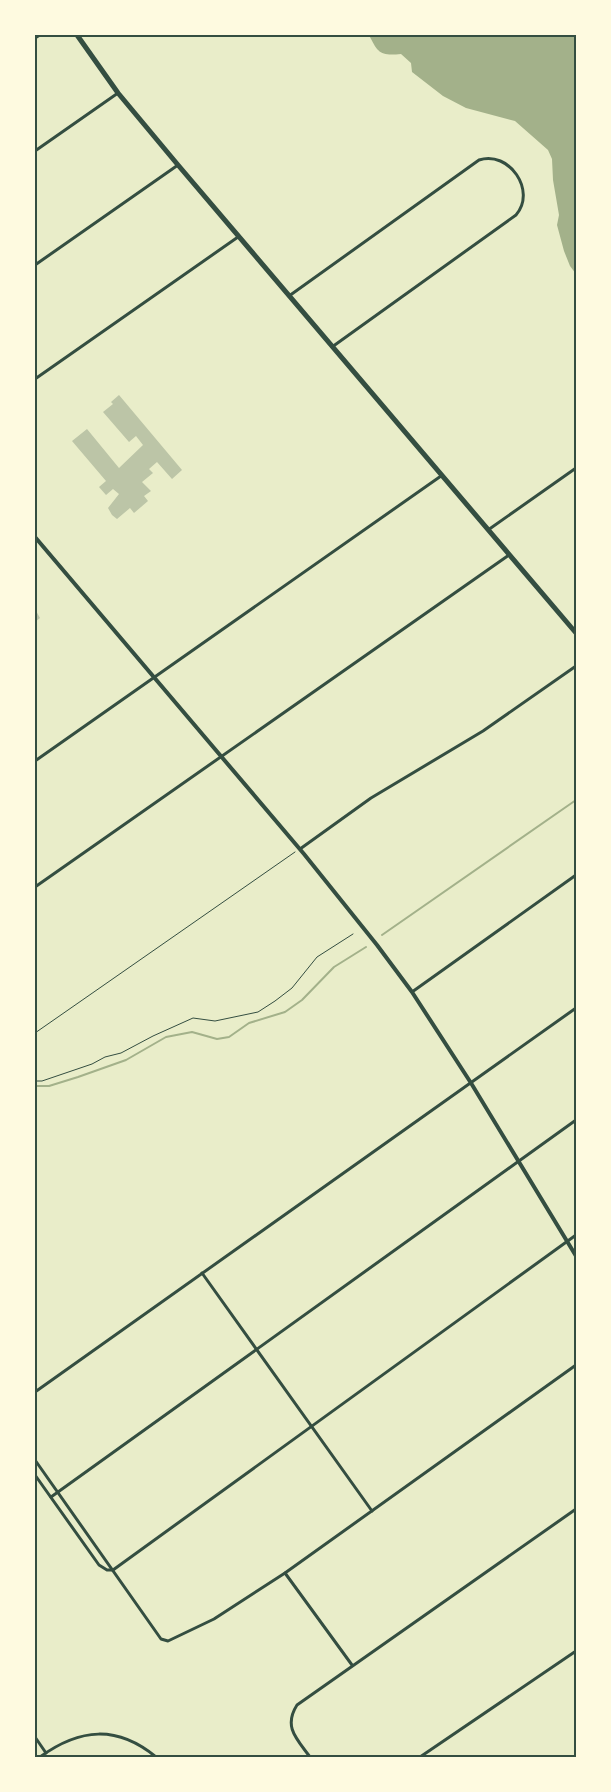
<svg xmlns="http://www.w3.org/2000/svg" width="611" height="1792" font-family="Mulish,sans-serif">
	<style>
		.water { fill: #a3b18a }
		.lines { fill: none; stroke-linecap: round; stroke-linejoin: round }
		.stream { stroke: #a3b18a; stroke-width: 2 }
		.building { fill: #bcc5a7 }
		.path { stroke: #344e41; stroke-width: 1 }
		.minor { stroke: #344e41; stroke-width: 3 }
		.tertiary { stroke: #344e41; stroke-width: 4 }
		.primary { stroke: #344e41; stroke-width: 5 }
		.neatline { fill: none; stroke: #344e41; stroke-width: 2 }
	</style>
	<rect width="100%" height="100%" fill="#e9edc9"/>
	<!-- water -->
	<path class="water" d="M 369,35 L 576,35 L 576,274 L 570,266 L 564,251 L 557,225 L 559,215 L 553,180 L 552,159 L 548,150 L 515,121 L 466,108 L 443,96 L 412,72 L 411,63 L 401,54 C 380,56 378,53 369,35 Z"/>
	<g class="lines">
		<!-- stream -->
		<g class="stream">
			<path d="M 382,935 L 576,800"/>
			<path d="M 35,1086 L 49,1086 L 78,1077 L 126,1060 L 166,1037 L 192,1032 L 217,1039 L 229,1037 L 249,1023 L 285,1012 L 302,1000 L 334,967 L 366,947"/>
		</g>
	</g>
	<!-- building -->
	<g class="building">
		<path d="M 119,395 L 182,470 L 172,479 L 157,462 L 149,469 L 153,473 L 142,482 L 151,491 L 144,496 L 148,501 L 134,513 L 130,508 L 117,519 L 112,515 L 108,508 L 119,494 L 113,489 L 106,495 L 99,487 L 106,481 L 72,441 L 87,429 L 119,468 L 143,445 L 136,436 L 129,442 L 103,412 L 113,404 L 111,402 Z"/>
		<path d="M 35,609 L 40,618 L 35,622 Z"/>
	</g>
	<g class="lines">
		<!-- path -->
		<g class="path">
			<path d="M 35,1033 L 295,852"/>
			<path d="M 35,1081 L 42,1081 L 92,1064 L 105,1057 L 121,1053 L 153,1036 L 193,1018 L 215,1021 L 258,1012 L 275,1001 L 292,988 L 317,957 L 353,934"/>
		</g>
		<!-- minor -->
		<g class="minor">
			<path d="M 35,38 L 40,35"/>
			<path d="M 35,151 L 118,93"/>
			<path d="M 35,265 L 178,165"/>
			<path d="M 289,296 L 479,160 C 509,150 537,191 516,215 L 332,347"/>
			<path d="M 35,379 L 238,237"/>
			<path d="M 488,530 L 576,468"/>
			<path d="M 35,761 L 441,476"/>
			<path d="M 300,849 L 371,798 L 483,731 L 576,666"/>
			<path d="M 35,887 L 509,555"/>
			<path d="M 412,992 L 576,875"/>
			<path d="M 202,1273 L 372,1511"/>
			<path d="M 35,1392 L 576,1008"/>
			<path d="M 35,1460 L 161,1639 L 168,1641 L 214,1619 L 285,1573 L 576,1365"/>
			<path d="M 35,1475 L 99,1565 L 107,1570 L 112,1570"/>
			<path d="M 51,1497 L 576,1120"/>
			<path d="M 113,1570 L 576,1235"/>
			<path d="M 285,1573 L 352,1665"/>
			<path d="M 35,1737 L 46,1753"/>
			<path d="M 40,1757 C 80,1728 117,1725 156,1757"/>
			<path d="M 310,1757 C 297,1739 283,1727 297,1705 L 576,1509"/>
			<path d="M 420,1757 L 576,1651"/>
		</g>
		<!-- tertiary -->
		<path class="tertiary" d="M 35,537 L 304,854 L 377,945 L 412,992 L 471,1083 L 576,1256"/>
		<!-- primary -->
		<path class="primary" d="M 77,35 L 118,93 L 178,165 L 576,633"/>
	</g>
	<!-- border -->
	<rect width="611" height="1792" fill="none" stroke="#fefae0" stroke-width="72"/>
	<rect x="36" y="36" width="539" height="1720" class="neatline"/>
</svg>
